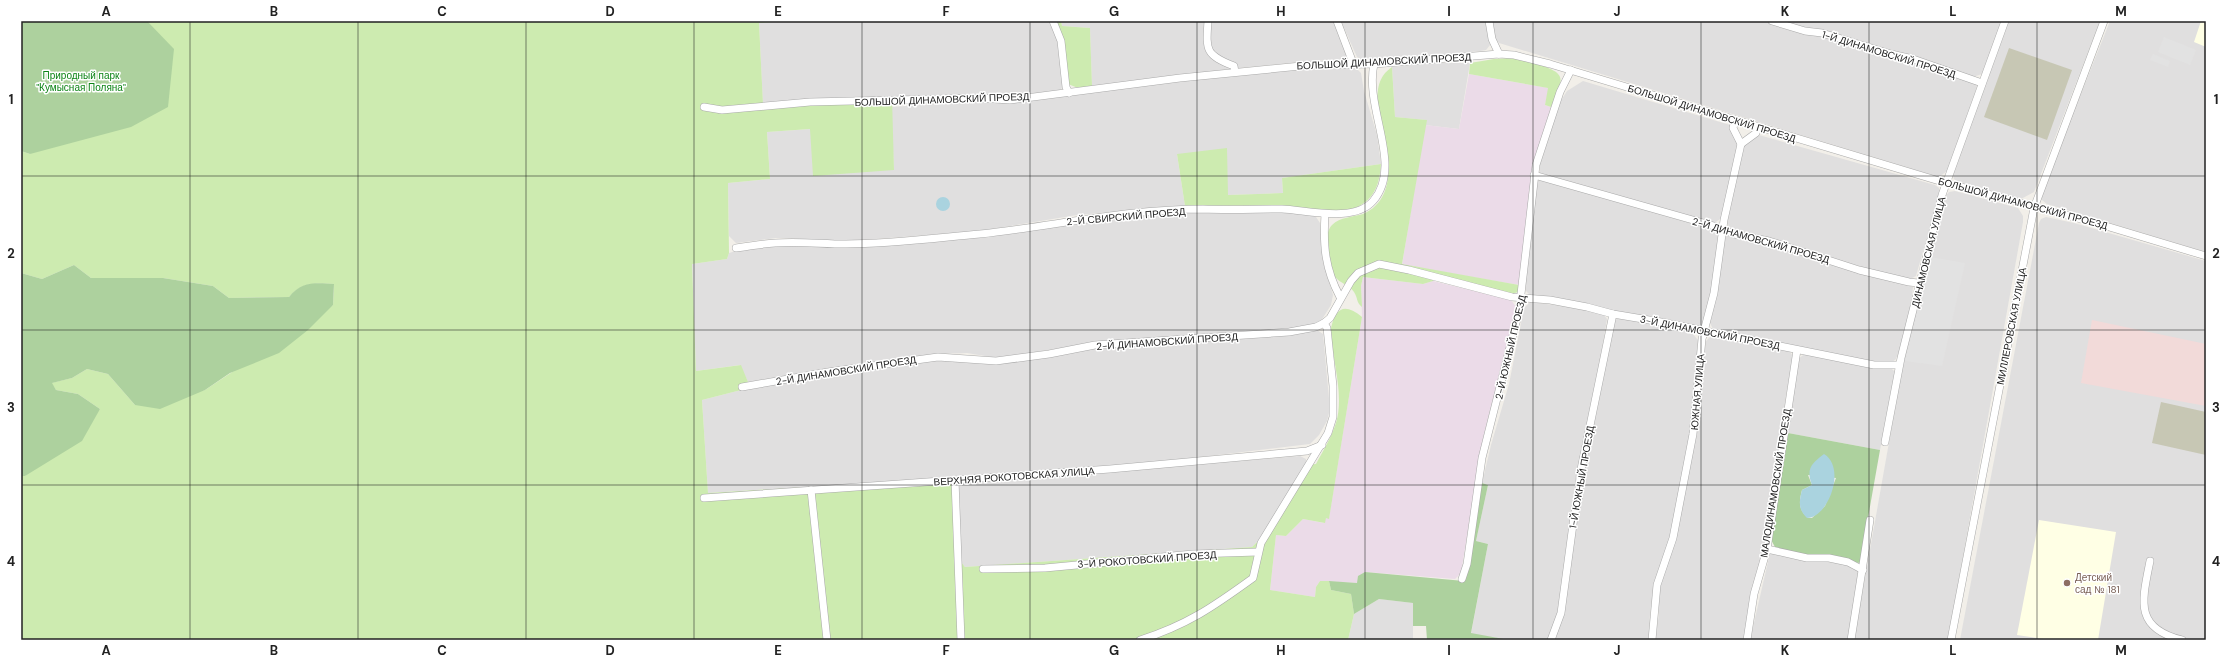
<svg xmlns="http://www.w3.org/2000/svg" width="2227" height="661" font-family="'DM Sans',sans-serif">
	<style>
		.residential { fill: #e0dfdf }
		.commercial { fill: #f2dad9 }
		.industrial { fill: #ebdbe8 }
		.education { fill: #ffffe5 }
		.construction { fill: #c7c7b4 }
		.grass { fill: #cdebb0 }
		.forest { fill: #add19e; fill-rule: evenodd }
		.parking { fill: #e2e2e2 }
		.water { fill: #aad3df }
		.lines { fill: none; stroke-linecap: round; stroke-linejoin: round }
		.minor-casing { stroke: #a9a9a9; stroke-width: 8 }
		.minor { stroke: #fff; stroke-width: 7 }
		.grid { fill: none; stroke: #222; stroke-width: 1; stroke-opacity: 0.55 }
		.education-dot { fill: #8d6e63; stroke: #fff; stroke-width: 1.5 }
		.labels { text-anchor: middle; stroke-width: 3; stroke-linejoin: round; paint-order: stroke }
		.street-label { font-size: 10px; fill: #222; stroke: #fff }
		.park-label { font-size: 10px; fill: #0c8416; stroke: #fff }
		.education-label { font-size: 10px; fill: #785e54; stroke: #fff; text-anchor: start }
		.neatline { fill: none; stroke: #222; stroke-width: 1.5 }
		.grid-label { font-size: 13px; text-anchor: middle; font-weight: bold; fill: #222 }
	</style>
	<rect width="100%" height="100%" fill="#f2efe9"/>
	<!-- residential -->
	<g class="residential">
		<path d="M 787,21 L 1051,21 L 1059,41 L 1063,87 L 1059,91 L 1010,96 L 980,95 L 763,105 L 759,23 Z"/>
		<path d="M 1061,21 L 1335,21 L 1347,57 L 1344,60 L 1321,60 L 1239,68 L 1092,86 L 1090,28 L 1062,26 Z"/>
		<path d="M 1341,21 L 1487,21 L 1490,45 L 1486,50 L 1480,51 L 1436,56 L 1361,59 L 1357,57 Z"/>
		<path d="M 1490,21 L 1766,21 L 1913,61 L 1976,83 L 1977,87 L 1947,171 L 1939,177 L 1499,43 L 1494,38 Z"/>
		<path d="M 1780,21 L 2002,21 L 1982,74 L 1973,77 Z"/>
		<path d="M 2009,21 L 2100,21 L 2034,192 L 2021,199 L 1959,183 L 1954,179 L 1953,175 Z"/>
		<path d="M 2110,21 L 2206,21 L 2206,252 L 2047,204 L 2042,200 L 2041,194 Z"/>
		<path d="M 1434,63 L 1470,63 L 1459,129 L 1425,125 L 1426,120 L 1395,117 L 1392,67 Z"/>
		<path d="M 1348,66 L 1356,68 L 1361,73 L 1364,91 L 1377,135 L 1381,164 L 1282,178 L 1283,193 L 1227,195 L 1177,154 L 1185,206 L 1077,215 L 980,231 L 849,241 L 776,238 L 736,243 L 729,236 L 728,183 L 770,179 L 767,132 L 811,129 L 894,170 L 891,107 L 979,101 L 1011,102 L 1234,75 Z"/>
		<path d="M 1583,81 L 1730,125 L 1738,145 L 1722,218 L 1714,223 L 1540,173 L 1540,165 L 1560,102 L 1567,91 Z"/>
		<path d="M 1759,135 L 1935,185 L 1939,188 L 1940,192 L 1916,276 L 1908,280 L 1729,229 L 1727,220 L 1744,146 L 1753,137 Z"/>
		<path d="M 1541,179 L 1717,231 L 1719,235 L 1711,293 L 1704,325 L 1701,327 L 1530,295 L 1526,291 L 1526,264 L 1537,182 Z"/>
		<path d="M 1955,191 L 2018,208 L 2023,216 L 2023,222 L 1948,640 L 1854,640 L 1902,369 L 1944,198 L 1949,192 Z"/>
		<path d="M 1202,212 L 1311,213 L 1316,217 L 1320,223 L 1323,262 L 1333,295 L 1331,305 L 1321,321 L 1315,324 L 1288,329 L 1081,345 L 997,358 L 967,353 L 938,354 L 748,382 L 740,365 L 696,371 L 692,264 L 727,259 L 729,253 L 739,250 L 776,245 L 848,245 L 1141,215 Z"/>
		<path d="M 2046,217 L 2074,223 L 2206,261 L 2206,640 L 1960,640 L 2039,223 L 2041,219 Z"/>
		<path d="M 1729,235 L 1771,244 L 1913,287 L 1909,325 L 1896,359 L 1891,363 L 1875,363 L 1713,329 L 1710,323 L 1725,237 Z"/>
		<path d="M 1530,302 L 1588,309 L 1604,315 L 1607,319 L 1559,614 L 1549,640 L 1509,640 L 1471,634 L 1488,544 L 1476,541 L 1488,485 L 1482,483 L 1491,445 L 1509,384 L 1524,308 Z"/>
		<path d="M 1619,318 L 1661,324 L 1690,331 L 1698,340 L 1691,433 L 1670,538 L 1654,585 L 1650,614 L 1649,640 L 1555,640 L 1563,613 L 1582,475 L 1615,320 Z"/>
		<path d="M 1317,330 L 1323,334 L 1330,409 L 1327,421 L 1319,435 L 1310,444 L 1167,461 L 955,478 L 708,493 L 702,400 L 745,389 L 939,359 L 968,361 L 1097,348 L 1290,335 Z"/>
		<path d="M 1711,336 L 1789,351 L 1793,356 L 1786,396 L 1764,548 L 1746,640 L 1655,640 L 1659,614 L 1658,586 L 1697,434 L 1697,417 L 1706,341 Z"/>
		<path d="M 1806,353 L 1891,368 L 1894,371 L 1896,374 L 1880,450 L 1788,433 L 1798,359 Z"/>
		<path d="M 1300,456 L 1306,459 L 1306,465 L 1259,540 L 1252,547 L 965,567 L 961,562 L 957,491 L 959,485 L 963,483 Z"/>
		<path d="M 1770,553 L 1848,565 L 1858,571 L 1849,640 L 1750,640 Z"/>
		<path d="M 1379,599 L 1413,603 L 1413,640 L 1348,640 L 1354,614 Z"/>
	</g>
	<!-- commercial -->
	<path class="commercial" d="M 2092,320 L 2206,344 L 2206,406 L 2081,383 Z"/>
	<!-- industrial -->
	<g class="industrial">
		<path d="M 1469,74 L 1549,88 L 1545,105 L 1551,107 L 1533,164 L 1519,285 L 1402,265 L 1425,125 L 1459,129 Z"/>
		<path d="M 1363,277 L 1423,284 L 1433,281 L 1511,300 L 1516,307 L 1483,438 L 1461,573 L 1455,579 L 1365,572 L 1357,583 L 1320,581 L 1316,587 L 1315,597 L 1270,590 L 1276,535 L 1286,536 L 1303,519 L 1324,523 L 1326,517 L 1329,518 L 1362,317 L 1361,286 Z"/>
	</g>
	<!-- education -->
	<g class="education">
		<path d="M 2201,21 L 2206,21 L 2206,47 L 2194,42 Z"/>
		<path d="M 2039,520 L 2116,532 L 2098,640 L 2050,640 L 2017,635 Z"/>
	</g>
	<!-- construction -->
	<g class="construction">
		<path d="M 2009,48 L 2072,70 L 2047,140 L 1984,117 Z"/>
		<path d="M 2161,402 L 2206,412 L 2206,455 L 2152,443 Z"/>
	</g>
	<!-- grass -->
	<g class="grass">
		<path d="M 147,21 L 787,21 L 759,23 L 763,104 L 892,97 L 894,170 L 813,176 L 810,129 L 767,132 L 770,179 L 728,183 L 729,253 L 727,259 L 692,264 L 696,371 L 741,365 L 748,382 L 745,389 L 702,400 L 708,493 L 955,478 L 959,485 L 957,491 L 961,562 L 965,567 L 1252,547 L 1259,540 L 1306,465 L 1316,464 C 1323,451 1331,438 1336,423 C 1345,393 1331,359 1331,328 C 1336,307 1345,303 1362,317 L 1329,519 L 1326,518 L 1325,523 L 1303,519 L 1286,536 L 1276,535 L 1270,590 L 1315,597 L 1316,587 L 1320,581 L 1329,581 L 1331,590 L 1351,594 L 1354,614 L 1348,640 L 21,640 L 21,476 L 25,476 L 100,409 L 78,394 L 56,390 L 51,383 L 72,378 L 87,369 L 108,374 L 135,405 L 205,390 L 333,305 L 334,284 C 316,283 301,282 289,297 L 229,298 L 213,286 L 163,278 L 91,278 L 74,265 L 42,279 L 21,273 L 21,151 L 30,154 L 150,26 Z"/>
		<path d="M 1056,21 L 1061,21 L 1062,26 L 1090,28 L 1092,86 L 1078,88 L 1068,84 Z"/>
		<path d="M 1514,58 C 1524,61 1557,67 1560,77 C 1563,85 1554,99 1551,107 L 1545,105 L 1548,88 L 1469,74 L 1470,63 L 1494,59 Z"/>
		<path d="M 1392,67 L 1395,117 L 1427,120 L 1402,264 L 1519,285 L 1518,292 L 1512,294 L 1437,276 L 1433,281 L 1423,284 L 1363,277 L 1361,286 L 1362,307 C 1356,302 1358,298 1354,292 C 1349,285 1340,283 1335,277 C 1328,266 1322,235 1332,225 C 1340,217 1353,217 1363,214 C 1387,204 1390,179 1388,158 C 1386,130 1363,86 1392,67 Z"/>
		<path d="M 1227,148 L 1228,195 L 1283,193 L 1282,178 L 1381,164 C 1380,182 1375,199 1357,207 C 1338,215 1304,207 1283,206 C 1250,205 1217,206 1185,206 L 1177,154 Z"/>
	</g>
	<!-- forest -->
	<g class="forest">
		<path d="M 21,21 L 147,21 L 174,49 L 168,107 L 131,127 L 30,154 L 21,151 Z"/>
		<path d="M 74,265 L 91,278 L 163,278 L 213,286 L 229,298 L 289,297 C 302,281 315,283 334,284 L 333,305 L 308,330 L 279,353 L 230,373 L 205,390 L 160,409 L 135,405 L 108,374 L 87,369 L 72,378 L 52,383 L 56,390 L 78,394 L 100,409 L 82,441 L 25,476 L 21,476 L 21,273 L 42,279 Z"/>
		<path d="M 1788,433 L 1880,450 L 1860,563 L 1808,557 L 1775,547 L 1770,538 ZM 1808,475 L 1836,478 L 1825,506 L 1812,518 L 1808,518 C 1798,509 1799,502 1802,490 L 1812,485 Z"/>
		<path d="M 1482,483 L 1488,485 L 1476,541 L 1488,544 L 1471,633 L 1509,640 L 1427,640 L 1426,626 L 1413,626 L 1413,603 L 1379,599 L 1354,614 L 1351,594 L 1331,590 L 1329,581 L 1357,583 L 1358,576 L 1365,572 L 1464,581 Z"/>
	</g>
	<!-- parking -->
	<g class="parking">
		<path d="M 2164,37 L 2196,50 L 2190,65 L 2158,52 Z"/>
		<path d="M 2153,54 L 2170,61 L 2168,67 L 2150,60 Z"/>
		<path d="M 1930,257 L 1965,263 L 1942,366 L 1905,361 Z"/>
	</g>
	<!-- water -->
	<g class="water">
		<circle cx="943" cy="204" r="7"/>
		<path d="M 1824,454 C 1847,468 1828,518 1807,518 C 1798,509 1799,502 1802,490 L 1812,485 C 1806,469 1811,464 1824,454 Z"/>
	</g>
	<g class="lines">
		<defs>
			<g id="minor">
				<path d="M 1053,21 L 1061,41 L 1066,87 L 1069,93"/>
				<path d="M 1208,21 C 1206,50 1205,55 1234,66 L 1235,72"/>
				<path d="M 1337,21 L 1353,63"/>
				<path d="M 1489,21 L 1492,39 L 1499,54"/>
				<path d="M 1772,21 L 1805,31 L 1822,33 L 1891,54 L 1913,59 L 1982,83"/>
				<path d="M 704,107 L 722,110 L 810,102 L 979,98 L 1010,100 L 1180,78 L 1311,65 L 1374,64 L 1499,54 L 1514,55 L 1550,64 L 1946,183 L 2096,223 L 2206,256"/>
				<path d="M 1735,120 L 1733,128 L 1741,144"/>
				<path d="M 1534,175 L 1714,226 L 1734,234 L 1769,241 L 1859,270 L 1909,282 L 1918,283"/>
				<path d="M 1325,214 C 1323,246 1325,269 1340,297"/>
				<path d="M 736,248 C 749,246 762,244 775,243 C 798,241 822,244 846,244 C 890,244 936,238 980,234 C 1054,226 1128,209 1203,209 C 1229,210 1256,209 1282,209 C 1307,210 1354,223 1373,201 C 1404,165 1364,109 1374,64"/>
				<path d="M 742,387 L 828,372 L 938,357 L 996,361 L 1049,354 L 1095,345 L 1289,332 L 1316,327 L 1324,323 L 1330,318 L 1351,281 L 1358,273 L 1379,264 L 1409,270 L 1512,297 L 1550,300 L 1587,307 L 1613,314 L 1661,322 L 1874,365 L 1899,365"/>
				<path d="M 1885,442 L 1901,358 L 1942,195 L 2005,21"/>
				<path d="M 955,480 L 961,640"/>
				<path d="M 811,490 L 827,640"/>
				<path d="M 704,498 L 1110,469 L 1307,451 L 1322,445"/>
				<path d="M 1767,549 L 1807,558 L 1829,558 L 1848,562 L 1863,570"/>
				<path d="M 2150,561 C 2142,601 2134,628 2182,640"/>
				<path d="M 983,569 L 1045,568 L 1193,554 L 1258,552"/>
				<path d="M 1462,579 L 1467,564 L 1482,458 L 1519,311 L 1536,165 L 1560,92 L 1571,70"/>
				<path d="M 1140,640 C 1187,625 1213,607 1253,578 L 1261,543 L 1328,433 L 1333,417 L 1333,386 L 1327,328 L 1324,323"/>
				<path d="M 1551,640 L 1561,613 L 1574,517 L 1579,496 L 1580,474 L 1613,314"/>
				<path d="M 1652,640 L 1657,585 L 1673,538 L 1693,434 L 1702,339 L 1714,293 L 1724,220 L 1741,144 L 1756,133 L 1758,127"/>
				<path d="M 1747,640 L 1754,594 L 1767,549 L 1797,350"/>
				<path d="M 1851,640 L 1870,520"/>
				<path d="M 1951,640 L 2034,208 L 2104,21"/>
			</g>
		</defs>
		<!-- minor casing -->
		<use href="#minor" class="minor-casing"/>
		<!-- minor -->
		<use href="#minor" class="minor"/>
	</g>
	<!-- grid -->
	<path class="grid" d="M 190,21 L 190,640M 358,21 L 358,640M 526,21 L 526,640M 694,21 L 694,640M 862,21 L 862,640M 1030,21 L 1030,640M 1197,21 L 1197,640M 1365,21 L 1365,640M 1533,21 L 1533,640M 1701,21 L 1701,640M 1869,21 L 1869,640M 2037,21 L 2037,640M 21,176 L 2206,176M 21,330 L 2206,330M 21,485 L 2206,485"/>
	<!-- markers -->
	<circle class="education-dot" cx="2067" cy="583" r="4"/>
	<g class="labels">
		<!-- street labels -->
		<g class="street-label">
			<text transform="translate(1889 54) rotate(17)" y="4">1-Й ДИНАМОВСКИЙ ПРОЕЗД</text>
			<text transform="translate(1384 61) rotate(-3)" y="4">БОЛЬШОЙ ДИНАМОВСКИЙ ПРОЕЗД</text>
			<text transform="translate(942 99) rotate(-2)" y="4">БОЛЬШОЙ ДИНАМОВСКИЙ ПРОЕЗД</text>
			<text transform="translate(1712 113) rotate(17)" y="4">БОЛЬШОЙ ДИНАМОВСКИЙ ПРОЕЗД</text>
			<text transform="translate(2023 203) rotate(15)" y="4">БОЛЬШОЙ ДИНАМОВСКИЙ ПРОЕЗД</text>
			<text transform="translate(1126 216) rotate(-5)" y="4">2-Й СВИРСКИЙ ПРОЕЗД</text>
			<text transform="translate(1761 240) rotate(16)" y="4">2-Й ДИНАМОВСКИЙ ПРОЕЗД</text>
			<text transform="translate(1928 252) rotate(-76)" y="4">ДИНАМОВСКАЯ УЛИЦА</text>
			<text transform="translate(2011 326) rotate(-79)" y="4">МИЛЛЕРОВСКАЯ УЛИЦА</text>
			<text transform="translate(1710 332) rotate(11)" y="4">3-Й ДИНАМОВСКИЙ ПРОЕЗД</text>
			<text transform="translate(1167 341) rotate(-4)" y="4">2-Й ДИНАМОВСКИЙ ПРОЕЗД</text>
			<text transform="translate(1510 347) rotate(-77)" y="4">2-Й ЮЖНЫЙ ПРОЕЗД</text>
			<text transform="translate(846 370) rotate(-9)" y="4">2-Й ДИНАМОВСКИЙ ПРОЕЗД</text>
			<text transform="translate(1697 392) rotate(-85)" y="4">ЮЖНАЯ УЛИЦА</text>
			<text transform="translate(1014 476) rotate(-4)" y="4">ВЕРХНЯЯ РОКОТОВСКАЯ УЛИЦА</text>
			<text transform="translate(1581 477) rotate(-80)" y="4">1-Й ЮЖНЫЙ ПРОЕЗД</text>
			<text transform="translate(1775 483) rotate(-81)" y="4">МАЛОДИНАМОВСКИЙ ПРОЕЗД</text>
			<text transform="translate(1147 559) rotate(-4)" y="4">3-Й РОКОТОВСКИЙ ПРОЕЗД</text>
		</g>
		<!-- park labels -->
		<g class="park-label">
			<text x="81" y="79">Природный парк<tspan x="81" dy="12">"Кумысная Поляна"</tspan></text>
		</g>
		<!-- education labels -->
		<g class="education-label">
			<text x="2075" y="581">Детский<tspan x="2075" dy="12">сад № 181</tspan></text>
		</g>
	</g>
	<!-- border -->
	<rect width="2227" height="661" fill="none" stroke="#ffffff" stroke-width="44"/>
	<rect x="22" y="22" width="2183" height="617" class="neatline"/>
	<g class="grid-label">
		<text x="106" y="16">A</text>
		<text x="274" y="16">B</text>
		<text x="442" y="16">C</text>
		<text x="610" y="16">D</text>
		<text x="778" y="16">E</text>
		<text x="946" y="16">F</text>
		<text x="1114" y="16">G</text>
		<text x="1281" y="16">H</text>
		<text x="1449" y="16">I</text>
		<text x="1617" y="16">J</text>
		<text x="1785" y="16">K</text>
		<text x="1953" y="16">L</text>
		<text x="2121" y="16">M</text>
		<text x="11" y="104">1</text>
		<text x="2216" y="104">1</text>
		<text x="11" y="258">2</text>
		<text x="2216" y="258">2</text>
		<text x="11" y="412">3</text>
		<text x="2216" y="412">3</text>
		<text x="11" y="566">4</text>
		<text x="2216" y="566">4</text>
		<text x="106" y="655">A</text>
		<text x="274" y="655">B</text>
		<text x="442" y="655">C</text>
		<text x="610" y="655">D</text>
		<text x="778" y="655">E</text>
		<text x="946" y="655">F</text>
		<text x="1114" y="655">G</text>
		<text x="1281" y="655">H</text>
		<text x="1449" y="655">I</text>
		<text x="1617" y="655">J</text>
		<text x="1785" y="655">K</text>
		<text x="1953" y="655">L</text>
		<text x="2121" y="655">M</text>
	</g>
</svg>
